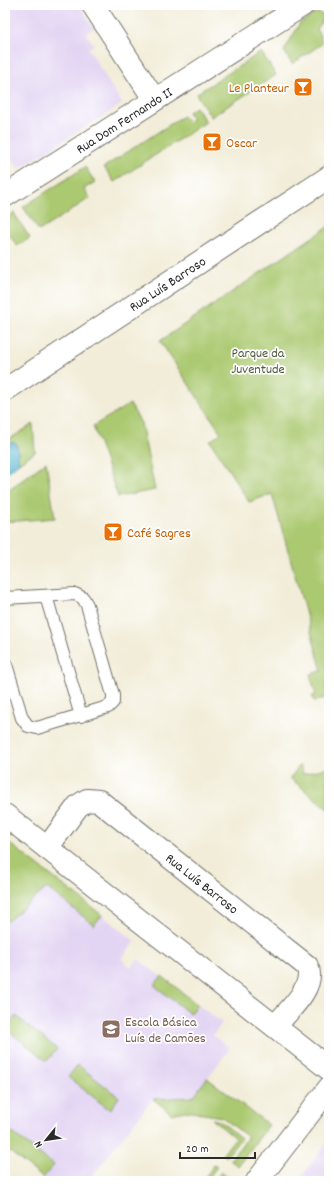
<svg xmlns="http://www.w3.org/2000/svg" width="334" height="1186" font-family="Dekko,sans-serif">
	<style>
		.built { fill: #e2d4f3 }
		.green { fill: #abc971; stroke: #6b7a4e }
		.water { fill: #4caecc; stroke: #3c6c7c }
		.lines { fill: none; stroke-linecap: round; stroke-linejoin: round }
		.lane-casing { stroke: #716f68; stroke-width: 14 }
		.street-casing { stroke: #716f68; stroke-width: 24 }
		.secondary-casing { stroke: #716f68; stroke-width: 24 }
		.lane { stroke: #fff; stroke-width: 12 }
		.street { stroke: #fff; stroke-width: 22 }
		.secondary { stroke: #fff; stroke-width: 22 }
		.labels { text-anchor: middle; stroke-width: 3.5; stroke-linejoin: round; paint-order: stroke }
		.food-label { font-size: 14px; fill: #c56008; stroke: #fff; text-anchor: start }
		.street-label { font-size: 14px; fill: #2b2b2b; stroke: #fff }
		.park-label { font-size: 14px; fill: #515a40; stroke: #fff }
		.education-label { font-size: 14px; fill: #785e54; stroke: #fff; text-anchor: start }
	</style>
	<rect width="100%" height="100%" fill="#fff"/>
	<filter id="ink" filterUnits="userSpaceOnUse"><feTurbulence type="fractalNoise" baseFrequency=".025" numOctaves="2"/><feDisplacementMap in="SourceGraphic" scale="8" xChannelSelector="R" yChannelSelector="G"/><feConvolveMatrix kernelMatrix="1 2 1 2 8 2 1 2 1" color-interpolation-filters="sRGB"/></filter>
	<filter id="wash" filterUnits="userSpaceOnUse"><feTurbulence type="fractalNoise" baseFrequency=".012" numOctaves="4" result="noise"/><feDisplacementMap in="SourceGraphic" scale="16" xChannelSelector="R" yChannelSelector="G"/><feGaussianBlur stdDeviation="0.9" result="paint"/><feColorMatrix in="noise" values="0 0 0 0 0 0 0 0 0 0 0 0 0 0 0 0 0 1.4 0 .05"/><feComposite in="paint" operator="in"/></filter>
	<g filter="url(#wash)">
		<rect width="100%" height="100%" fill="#f2edd8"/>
		<!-- built -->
		<g class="built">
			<path d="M 5,5 L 80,5 L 94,28 L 86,33 L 94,45 L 88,48 L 122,104 L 18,169 L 5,147 Z"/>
			<path d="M 47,872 L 135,941 L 121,959 L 131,967 L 138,959 L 222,1023 L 213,1035 L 230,1048 L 193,1097 L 153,1099 L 88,1181 L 46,1181 L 5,1148 L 5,907 Z"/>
			<path d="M 329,1140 L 329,1181 L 298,1181 Z"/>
		</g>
		<!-- green -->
		<g class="green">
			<path d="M 317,12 L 325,16 L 317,29 L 323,43 L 292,64 L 284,51 L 300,23 Z"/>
			<path d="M 261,52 L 276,75 L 211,117 L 196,94 Z"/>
			<path d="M 196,107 L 206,122 L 114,182 L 104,167 L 183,116 L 188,122 L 192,119 L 188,112 Z"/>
			<path d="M 85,167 L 95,182 L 84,189 L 90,198 L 39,231 L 23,207 Z"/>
			<path d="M 14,213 L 30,238 L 17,246 L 10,235 L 5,238 L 5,219 Z"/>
			<path d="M 329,226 L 329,697 L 314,701 L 312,696 L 316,695 L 310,674 L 322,671 L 272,494 L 249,502 L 210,441 L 221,433 L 160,341 Z"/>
			<path d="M 130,404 L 141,423 L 155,490 L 118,497 L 93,426 Z"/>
			<path d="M 33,424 L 35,452 L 19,463 L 17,444 L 12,442 L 5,447 L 5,442 Z"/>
			<path d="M 46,462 L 55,518 L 5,522 L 5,493 Z"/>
			<path d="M 300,765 L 303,774 L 329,767 L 329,810 L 290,778 Z"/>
			<path d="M 5,840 L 102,915 L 94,925 L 47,888 L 5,923 Z"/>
			<path d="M 162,976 L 198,1005 L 190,1014 L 154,985 Z"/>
			<path d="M 16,1016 L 57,1049 L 47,1061 L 6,1029 Z"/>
			<path d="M 78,1065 L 119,1097 L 110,1110 L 68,1077 Z"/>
			<path d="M 207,1078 L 269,1125 L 238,1166 L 230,1160 L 248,1137 L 222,1117 L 185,1111 L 172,1114 L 153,1099 L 193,1097 Z"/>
			<path d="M 212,1119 L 220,1121 L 241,1138 L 226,1157 L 223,1154 L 235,1138 Z"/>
			<path d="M 5,1127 L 54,1165 L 43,1178 L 5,1148 Z"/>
			<path d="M 214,1165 L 217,1167 L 206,1181 L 202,1181 Z"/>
			<path d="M 221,1172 L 229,1178 L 227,1181 L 215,1181 Z"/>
		</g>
		<!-- water -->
		<path class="water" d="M 12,442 L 17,444 L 19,463 L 5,474 L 5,447 Z"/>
	</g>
	<g filter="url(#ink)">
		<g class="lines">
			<defs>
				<g id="lane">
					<path d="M 46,596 L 81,716"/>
					<path d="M 5,598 L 75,594 L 83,598 L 87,605 L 113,695 L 113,702 L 108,707 L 37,728 L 28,726 L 22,718 L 5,661"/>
				</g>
				<g id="street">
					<path d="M 93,5 L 154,99"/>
					<path id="s1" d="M 5,196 L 303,5"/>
					<path id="s2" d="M 5,390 L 329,177"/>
					<path d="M 5,815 L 329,1069"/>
					<path id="s3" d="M 47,848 L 78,806 L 87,800 L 99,801 L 307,966 C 317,986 288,1011 275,1026"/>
				</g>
				<path id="secondary" d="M 257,1181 L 329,1088"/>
			</defs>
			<!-- lane casing -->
			<use href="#lane" class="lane-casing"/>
			<!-- street casing -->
			<use href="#street" class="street-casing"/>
			<!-- secondary casing -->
			<use href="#secondary" class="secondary-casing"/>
			<!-- lane -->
			<use href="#lane" class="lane"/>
			<!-- street -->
			<use href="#street" class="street"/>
			<!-- secondary -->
			<use href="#secondary" class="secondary"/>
		</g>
	</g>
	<!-- icons -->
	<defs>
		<symbol id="bar-square" viewBox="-11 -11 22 22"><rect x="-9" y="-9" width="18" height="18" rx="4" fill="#e8710a" stroke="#fff"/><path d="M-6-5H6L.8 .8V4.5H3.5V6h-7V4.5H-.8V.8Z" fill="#fff"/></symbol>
		<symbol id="school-square" viewBox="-11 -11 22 22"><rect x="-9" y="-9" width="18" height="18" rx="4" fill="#8d6e63" stroke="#fff"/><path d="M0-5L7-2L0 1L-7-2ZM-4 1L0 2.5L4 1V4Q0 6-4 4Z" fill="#fff"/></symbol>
	</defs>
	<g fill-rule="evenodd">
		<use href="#bar-square" x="292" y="76" width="22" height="22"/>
		<use href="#bar-square" x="201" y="131" width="22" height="22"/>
		<use href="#bar-square" x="102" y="521" width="22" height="22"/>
		<use href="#school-square" x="100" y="1018" width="22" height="22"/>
	</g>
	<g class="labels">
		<!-- food labels -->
		<g class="food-label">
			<text x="289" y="92" text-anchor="end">Le Planteur</text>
			<text x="226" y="147">Oscar</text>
			<text x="127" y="537">Café Sagres</text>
		</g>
		<!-- street labels -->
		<g class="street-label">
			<text dy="5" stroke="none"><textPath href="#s1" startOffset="141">Rua Dom Fernando II</textPath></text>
			<text dy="5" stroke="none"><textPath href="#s2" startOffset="194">Rua Luís Barroso</textPath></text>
			<text dy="5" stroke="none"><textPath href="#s3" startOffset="207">Rua Luís Barroso</textPath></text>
		</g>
		<!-- park labels -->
		<g class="park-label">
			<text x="258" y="357">Parque da<tspan x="258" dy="16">Juventude</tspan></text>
		</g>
		<!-- education labels -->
		<g class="education-label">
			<text x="125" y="1026">Escola Básica<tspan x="125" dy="16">Luís de Camões</tspan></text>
		</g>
	</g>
	<!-- margin -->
	<rect width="334" height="1186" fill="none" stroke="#fff" stroke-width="20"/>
	<!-- north arrow -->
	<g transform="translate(46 1140) rotate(240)" stroke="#ffffff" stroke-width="3" paint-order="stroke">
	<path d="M0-3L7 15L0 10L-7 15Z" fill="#2b2b2b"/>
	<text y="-6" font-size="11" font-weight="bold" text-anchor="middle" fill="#2b2b2b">N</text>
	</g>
	<!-- scale -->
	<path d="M180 1152v6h75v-6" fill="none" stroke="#2b2b2b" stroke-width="2"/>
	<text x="186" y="1152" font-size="12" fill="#2b2b2b" stroke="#ffffff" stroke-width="3" paint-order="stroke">20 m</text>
</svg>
